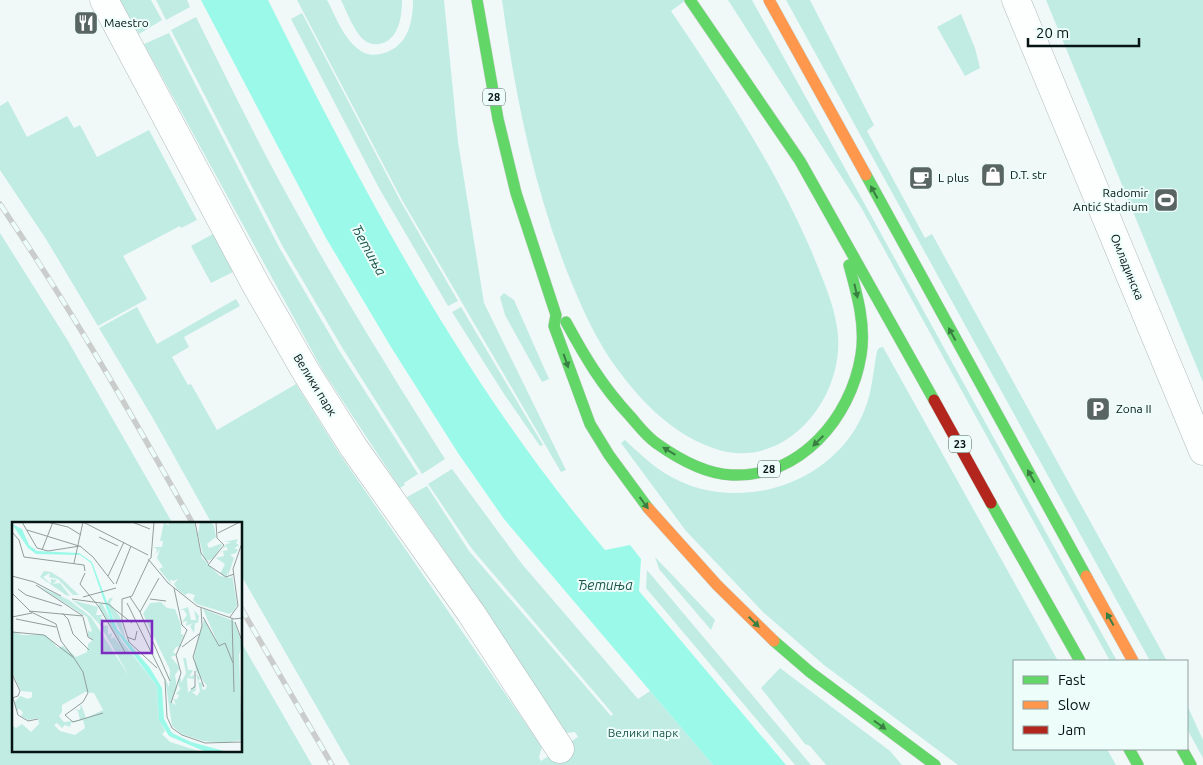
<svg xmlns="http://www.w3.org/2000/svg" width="1203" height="765" font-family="Ubuntu,sans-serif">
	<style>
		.green { fill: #c1ece4 }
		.water { fill: #9bf9ea }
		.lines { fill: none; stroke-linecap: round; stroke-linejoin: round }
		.street-casing { stroke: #b0bbb9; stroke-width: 29 }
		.fast-casing { stroke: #ccd2d1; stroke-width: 12 }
		.slow-casing { stroke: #ccd2d1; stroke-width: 12 }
		.jam-casing { stroke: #ccd2d1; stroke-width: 12 }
		.street { stroke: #fdfefe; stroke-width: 28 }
		.fast { stroke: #63d668; stroke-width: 11 }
		.slow { stroke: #ff974d; stroke-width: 11 }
		.jam { stroke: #b3261e; stroke-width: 11 }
		.rail-casing { stroke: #cacdcc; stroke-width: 5.5 }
		.rail { stroke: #ecfdfa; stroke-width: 4; stroke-dasharray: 11; stroke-linecap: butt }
		.oneway { fill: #397f42 }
		.labels { text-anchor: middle; stroke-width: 4; stroke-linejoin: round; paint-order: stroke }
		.shield { fill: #ecfdfa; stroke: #4b5b58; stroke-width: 1 }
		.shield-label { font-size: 11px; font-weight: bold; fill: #061513 }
		.poi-label { font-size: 12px; fill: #061513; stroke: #ecfdfa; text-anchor: start }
		.street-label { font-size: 12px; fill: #061513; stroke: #ecfdfa }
		.park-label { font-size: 12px; fill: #1f574f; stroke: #ecfdfa }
		.water-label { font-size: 14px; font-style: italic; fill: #1c544b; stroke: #ecfdfa }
		.inset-road { fill: none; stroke: #929e9c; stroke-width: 1 }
		.view { fill: #7b2cbf; fill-opacity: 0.15; stroke: #7b2cbf; stroke-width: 2.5 }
		.inset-edge { fill: none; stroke: #061513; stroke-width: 2.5 }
	</style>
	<rect width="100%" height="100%" fill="#f0f9f7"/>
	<!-- green -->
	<g class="green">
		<path d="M 120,0 L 151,0 L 162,20 L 139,34 Z"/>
		<path d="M 156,0 L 187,0 L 190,7 L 166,20 Z"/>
		<path d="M 297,0 L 327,0 C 336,17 344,40 361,51 C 368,56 376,55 384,53 C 408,46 413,22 413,0 L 444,0 L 458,142 L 484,303 L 566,470 L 561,472 L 402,200 Z"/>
		<path d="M 341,0 L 402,0 C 402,16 399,41 379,44 C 374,45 369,44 364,40 C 354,32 347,12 341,0 Z"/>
		<path d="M 502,0 L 686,0 L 671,11 C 723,88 774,165 811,250 C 821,275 833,301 837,327 C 848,392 790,470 719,450 C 676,437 644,405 618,370 C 596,341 582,308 568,274 C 533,185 515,94 502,0 Z"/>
		<path d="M 728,0 L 752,0 L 1117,661 L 1110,661 L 862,209 Z"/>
		<path d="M 786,0 L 810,0 L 812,4 L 874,125 L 867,131 L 925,238 L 932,234 L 1167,661 L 1150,661 Z"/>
		<path d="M 1046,0 L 1203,0 L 1203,382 L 1058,29 Z"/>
		<path d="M 302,13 L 401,202 L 458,301 L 448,306 L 379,188 L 291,19 Z"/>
		<path d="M 961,14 L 975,48 L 980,68 L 965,76 L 937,27 Z"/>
		<path d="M 196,17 C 227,79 257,141 291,202 C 339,290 392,375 445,459 L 422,474 L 343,349 L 283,247 L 171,30 Z"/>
		<path d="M 169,33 L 280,249 L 340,352 L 418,474 L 404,483 L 405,485 L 400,488 L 323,371 L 144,44 Z"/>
		<path d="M 8,101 L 27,137 L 67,116 L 74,128 L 80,125 L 97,157 L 149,130 L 197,220 L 181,228 L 180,226 L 123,256 L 147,299 L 98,326 L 46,239 L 0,170 L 0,106 Z"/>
		<path d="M 0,233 L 68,341 L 173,524 L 14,524 L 14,751 L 241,751 L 241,642 L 312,765 L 0,765 Z"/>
		<path d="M 213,234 L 233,272 L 211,283 L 191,246 Z"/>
		<path d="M 504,293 L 514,300 L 549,379 L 542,382 L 505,315 L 500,297 Z"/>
		<path d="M 236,299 L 240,306 L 184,337 L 189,347 L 172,357 L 188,385 L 191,384 L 217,430 L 296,384 L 341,456 L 542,747 L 539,757 L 541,761 L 578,737 L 575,732 L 565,733 L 480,601 L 407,497 L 427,486 L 469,551 L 611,716 L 613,714 L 472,549 L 428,484 L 452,469 L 522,564 L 638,699 L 650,691 L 713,765 L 350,765 L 241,575 L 241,524 L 212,524 L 154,420 L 99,328 L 137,307 L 157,344 Z"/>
		<path d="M 461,307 L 543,445 L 540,446 L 504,394 L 452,312 Z"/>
		<path d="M 883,347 L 1058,661 L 1014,661 L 1014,749 L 1107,749 L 1116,765 L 958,765 L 824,665 L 763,612 L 686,531 L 621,443 L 625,440 C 637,451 649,463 663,472 C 727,514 821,491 858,424 C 872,399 872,378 877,351 L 879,348 Z"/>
		<path d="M 655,557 L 715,620 L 711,630 L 659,569 Z"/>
		<path d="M 647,570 L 811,765 L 795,765 L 646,588 Z"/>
		<path d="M 780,668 L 890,751 L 902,765 L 826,765 L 810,746 L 805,744 L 761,688 Z"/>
		<path d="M 1187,705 L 1203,740 L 1203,758 L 1187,729 Z"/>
	</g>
	<!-- water -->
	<path class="water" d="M 201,0 L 268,0 C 364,193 465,385 605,550 L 630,545 L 641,559 L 639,591 L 786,765 L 713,765 L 504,519 L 458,453 L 391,347 L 326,238 Z"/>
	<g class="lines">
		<defs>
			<g id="street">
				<path d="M 104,0 L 256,285 L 306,372 L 354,448 L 471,613 L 560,749"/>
				<path d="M 1016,0 L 1203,451"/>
			</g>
			<g id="fast">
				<path d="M 477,0 L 498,119 L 516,193 L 556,315 L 554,326 L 590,424 L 609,455 L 648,508"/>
				<path d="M 690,0 L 800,161 L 934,400"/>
				<path d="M 866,175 L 1086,576"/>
				<path d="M 566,322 C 585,357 602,386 630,416 C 638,425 645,435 656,443 C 677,458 705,474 732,475 C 800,478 851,418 861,355 C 866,325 857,294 849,265"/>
				<path d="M 991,503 L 1080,661"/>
				<path d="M 774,641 L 810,672 L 935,765"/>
				<path d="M 1129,749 L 1138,765"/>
				<path d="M 1182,749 L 1191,765"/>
			</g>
			<g id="slow">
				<path d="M 769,0 L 866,175"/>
				<path d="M 648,508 L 717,585 L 774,641"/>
				<path d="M 1086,576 L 1133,661"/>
			</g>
			<path id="jam" d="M 934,400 L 991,503"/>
		</defs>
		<!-- street casing -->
		<use href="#street" class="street-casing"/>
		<!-- fast casing -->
		<use href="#fast" class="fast-casing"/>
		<!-- slow casing -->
		<use href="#slow" class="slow-casing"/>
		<!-- jam casing -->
		<use href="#jam" class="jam-casing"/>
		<!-- street -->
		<use href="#street" class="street"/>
		<!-- fast -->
		<use href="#fast" class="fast"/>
		<!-- slow -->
		<use href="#slow" class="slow"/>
		<!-- jam -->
		<use href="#jam" class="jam"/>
		<defs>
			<g id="rail">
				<path d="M 0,204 C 70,307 132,415 193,524"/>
				<path d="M 241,608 L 332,765"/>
			</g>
		</defs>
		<!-- rail casing -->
		<use href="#rail" class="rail-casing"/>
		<!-- rail -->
		<use href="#rail" class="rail"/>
	</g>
	<!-- one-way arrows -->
	<defs><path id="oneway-solid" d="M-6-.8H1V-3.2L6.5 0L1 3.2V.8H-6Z" transform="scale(1.25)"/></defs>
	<g class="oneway">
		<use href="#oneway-solid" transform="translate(874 192) rotate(-119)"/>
		<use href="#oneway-solid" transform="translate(856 291) rotate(77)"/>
		<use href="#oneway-solid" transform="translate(952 334) rotate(-119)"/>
		<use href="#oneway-solid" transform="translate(566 361) rotate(71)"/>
		<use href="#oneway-solid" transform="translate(818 441) rotate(136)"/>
		<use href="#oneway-solid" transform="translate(669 451) rotate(-149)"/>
		<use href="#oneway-solid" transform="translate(1031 476) rotate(-119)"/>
		<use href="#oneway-solid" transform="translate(644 503) rotate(54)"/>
		<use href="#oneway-solid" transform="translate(1110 619) rotate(-119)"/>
		<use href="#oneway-solid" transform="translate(754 622) rotate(45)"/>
		<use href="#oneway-solid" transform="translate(880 725) rotate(36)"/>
	</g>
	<!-- icons -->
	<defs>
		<symbol id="restaurant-square" viewBox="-11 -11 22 22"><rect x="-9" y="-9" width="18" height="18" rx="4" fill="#586563" stroke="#ecfdfa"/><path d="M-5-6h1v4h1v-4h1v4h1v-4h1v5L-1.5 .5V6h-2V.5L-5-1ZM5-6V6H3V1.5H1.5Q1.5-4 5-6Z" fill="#fff"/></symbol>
		<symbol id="shop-square" viewBox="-11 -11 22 22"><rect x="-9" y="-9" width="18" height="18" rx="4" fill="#586563" stroke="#ecfdfa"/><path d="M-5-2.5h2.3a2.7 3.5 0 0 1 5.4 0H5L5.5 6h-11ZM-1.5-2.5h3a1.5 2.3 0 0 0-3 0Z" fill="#fff"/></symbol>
		<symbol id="cafe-square" viewBox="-11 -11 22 22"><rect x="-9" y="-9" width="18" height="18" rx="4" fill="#586563" stroke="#ecfdfa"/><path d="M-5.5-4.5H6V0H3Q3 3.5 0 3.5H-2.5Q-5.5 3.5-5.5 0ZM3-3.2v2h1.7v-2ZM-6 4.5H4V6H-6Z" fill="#fff"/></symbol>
		<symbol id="stadium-square" viewBox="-11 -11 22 22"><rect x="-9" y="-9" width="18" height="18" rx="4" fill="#586563" stroke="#ecfdfa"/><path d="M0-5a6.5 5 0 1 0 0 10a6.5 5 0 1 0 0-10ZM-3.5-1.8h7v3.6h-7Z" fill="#fff"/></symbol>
		<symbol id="parking-square" viewBox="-11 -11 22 22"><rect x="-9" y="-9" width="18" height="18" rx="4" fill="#586563" stroke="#ecfdfa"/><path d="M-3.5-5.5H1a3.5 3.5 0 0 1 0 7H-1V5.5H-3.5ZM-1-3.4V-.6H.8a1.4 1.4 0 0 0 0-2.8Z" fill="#fff"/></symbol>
	</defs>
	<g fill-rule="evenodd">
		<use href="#restaurant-square" x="72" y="9" width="28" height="28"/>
		<use href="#shop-square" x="979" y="161" width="28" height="28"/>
		<use href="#cafe-square" x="907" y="164" width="28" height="28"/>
		<use href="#stadium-square" x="1152" y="186" width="28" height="28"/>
		<use href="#parking-square" x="1084" y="395" width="28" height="28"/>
	</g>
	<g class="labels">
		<!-- shield labels -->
		<g class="shield">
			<rect x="483" y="88.5" width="22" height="17" rx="4"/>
			<rect x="949" y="435.5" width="22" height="17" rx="4"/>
			<rect x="758" y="460.5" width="22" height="17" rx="4"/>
		</g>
		<g class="shield-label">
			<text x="494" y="101">28</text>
			<text x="960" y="448">23</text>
			<text x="769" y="473">28</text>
		</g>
		<!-- poi labels -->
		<g class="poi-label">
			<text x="104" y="27">Maestro</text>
			<text x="1010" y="179">D.T. str</text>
			<text x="938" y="182">L plus</text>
			<text x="1148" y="197" text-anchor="end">Radomir<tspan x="1148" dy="14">Antić Stadium</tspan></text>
			<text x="1116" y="413">Zona II</text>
		</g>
		<!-- street labels -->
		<g class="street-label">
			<text transform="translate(1127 267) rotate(68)" y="4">Омладинска</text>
			<text transform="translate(315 385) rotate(58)" y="4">Велики парк</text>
		</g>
		<!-- park labels -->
		<g class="park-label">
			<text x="643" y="737">Велики парк</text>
		</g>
		<!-- water labels -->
		<g class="water-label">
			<text transform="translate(369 250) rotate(61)" y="5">Ђетиња</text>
			<text x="605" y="590">Ђетиња</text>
		</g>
	</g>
	<!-- overview -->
	<g transform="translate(12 522)">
		<rect width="230" height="230" fill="#f0f9f7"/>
		<path d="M 152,0 L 157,4 L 156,0 L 182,0 L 190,36 L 208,54 L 219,56 L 220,52 L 225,83 L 221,90 L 217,92 L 185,82 L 181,78 L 183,73 L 176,71 L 173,73 L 165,67 L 162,62 L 166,57 L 161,59 L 158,57 L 159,62 L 147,47 L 151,45 L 145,36 L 148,27 L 144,32 L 145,27 L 141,25 L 150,25 L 151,19 L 148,19 ZM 188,0 L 199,0 L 202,4 L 204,15 L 195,22 L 197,26 L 211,21 L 202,36 L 196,39 L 192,36 L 186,12 ZM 226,17 L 224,21 L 227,23 L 222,27 L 226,27 L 224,31 L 218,33 L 222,36 L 216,54 L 215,48 L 215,55 L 208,52 L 213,42 L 204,36 L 212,34 L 211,29 L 207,32 L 210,29 L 216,28 L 214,24 L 211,27 L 213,23 L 219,20 L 212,20 ZM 32,49 L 39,50 L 50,57 L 67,73 L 61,73 L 46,57 L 37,55 L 38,51 L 31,55 L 39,62 L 39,57 L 45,58 L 41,62 L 48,61 L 58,74 L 54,73 L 28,55 ZM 26,64 L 57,78 L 79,95 L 117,154 L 88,103 L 77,91 L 60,78 L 86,85 L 84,93 L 91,93 L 88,96 L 92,97 L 88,100 L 90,103 L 96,104 L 96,113 L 100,111 L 99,117 L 102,115 L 113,130 L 86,83 L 90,81 L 109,118 L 145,164 L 147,197 L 153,209 L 150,212 L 158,220 L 190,230 L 0,230 L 0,203 L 4,206 L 10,202 L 19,210 L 27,202 L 26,196 L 16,198 L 9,194 L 11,191 L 8,187 L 5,188 L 2,181 L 8,174 L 16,177 L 20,175 L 20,170 L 9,169 L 0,150 L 0,109 L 10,113 L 34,113 L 46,126 L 51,124 L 64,135 L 75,130 L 76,122 L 81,118 L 76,114 L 76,107 L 77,110 L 80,109 L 75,95 ZM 73,170 L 82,171 L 91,188 L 74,196 L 69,182 L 68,188 L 62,187 L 66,189 L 68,198 L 52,200 L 47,194 L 50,190 L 50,183 ZM 71,198 L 73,206 L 63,213 L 48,209 L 42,203 L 45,201 L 50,206 L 53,203 L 58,205 L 59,201 ZM 98,76 L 101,76 L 98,81 L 108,95 L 114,119 L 94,82 ZM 149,80 L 155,86 L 163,87 L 169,103 L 169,112 L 172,113 L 168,122 L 170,124 L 164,125 L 161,130 L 164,132 L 164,133 L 159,135 L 168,146 L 163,153 L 165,166 L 159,180 L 164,183 L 161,176 L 164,178 L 168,174 L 165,176 L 167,173 L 164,172 L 169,166 L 167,165 L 166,158 L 169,156 L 169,161 L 174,151 L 171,136 L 174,136 L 176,148 L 181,148 L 177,155 L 182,153 L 182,157 L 175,156 L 176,171 L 183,163 L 184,169 L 180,170 L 185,174 L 188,169 L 184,151 L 188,156 L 186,160 L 191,161 L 190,167 L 193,168 L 195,164 L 184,149 L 182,134 L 192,97 L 208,126 L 191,87 L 222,99 L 230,121 L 227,133 L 230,218 L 213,221 L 191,219 L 170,212 L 160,204 L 153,156 L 157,165 L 158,148 L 131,92 L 138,81 ZM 176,85 L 179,98 L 184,98 L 182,88 L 187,94 L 186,101 L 189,101 L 183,101 L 182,111 L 178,104 L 181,101 L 174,104 L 175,99 L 170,100 L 175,93 L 172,88 L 168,88 Z" fill="#c1ece4" fill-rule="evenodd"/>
		<path d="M 0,2 L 10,7 L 17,23 L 25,29 L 67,31 L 80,40 L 105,107 L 138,146 L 150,166 L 152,197 L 160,211 L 179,220 L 212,229 L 230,230 L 194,230 L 157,214 L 147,198 L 145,164 L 101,105 L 79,41 L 68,33 L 24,32 L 16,26 Z" fill="#9bf9ea"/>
		<path class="inset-road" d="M 10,0 L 25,26 L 36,29 L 68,24 L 81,35 L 102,62M 35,0 L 56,5 L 69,13M 120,0 L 138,7M 183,0 L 189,31 L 196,41M 204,0 L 205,16 L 212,23 L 196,43 L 214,55 L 222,52M 15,8 L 67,24M 0,10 L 7,18 L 12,35M 206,11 L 228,0M 87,15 L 106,24M 30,28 L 41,0M 12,35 L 72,43 L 73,49M 136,38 L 139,36 L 142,0M 137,38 L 156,61 L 185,84 L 222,97 L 230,96M 137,38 L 120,74 L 110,77 L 110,98 L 117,120 L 145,146M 62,41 L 71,0 L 136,33M 73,51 L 68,62 L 87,85 L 113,130M 0,54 L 22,60 L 49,74M 96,54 L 112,20M 104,62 L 119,24M 6,67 L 14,73 L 50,84M 0,71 L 17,88M 71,75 L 104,66M 118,75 L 128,90 L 158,159M 60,77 L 96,82 L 120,101M 138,77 L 154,79M 115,81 L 153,158 L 155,195 L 160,206 L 170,213 L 193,221 L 230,220M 189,86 L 190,104 L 181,135 L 192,165M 128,90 L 147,56M 50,91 L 56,97 L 61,112 L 77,128M 0,95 L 20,91M 71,95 L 76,115 L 81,118M 191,95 L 207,124 L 213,121 L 221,141M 218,95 L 226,84 L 221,47 L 230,21M 220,96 L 222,170M 4,97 L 44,105M 223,100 L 230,119M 0,110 L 32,113 L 62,136 L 49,119 L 44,102 L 17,89 L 71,94 L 24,63M 115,115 L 123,118 L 125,109M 170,125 L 187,112M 62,136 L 71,150 L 76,171 L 71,180 L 53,193 L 61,200 L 91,191M 0,152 L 8,169 L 6,174 L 0,176M 179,167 L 183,165 L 183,149M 1,176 L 6,193 L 16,199 L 26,197M 159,181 L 169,151 L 164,133 L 175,108 L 170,103 L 162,66"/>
		<path class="view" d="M 90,99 L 140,99 L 140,131 L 90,131 Z"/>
		<rect width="230" height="230" class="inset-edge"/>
	</g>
	<!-- legend -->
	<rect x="1013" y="660" width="175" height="90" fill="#ecfdfa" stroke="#90a09e"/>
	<rect x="1023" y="676" width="25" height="8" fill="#63d668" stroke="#90a09e"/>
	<text x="1058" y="685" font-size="15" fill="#061513">Fast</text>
	<rect x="1023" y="701" width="25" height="8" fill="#ff974d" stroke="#90a09e"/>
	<text x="1058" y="710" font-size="15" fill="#061513">Slow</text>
	<rect x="1023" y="726" width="25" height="8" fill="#b3261e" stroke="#90a09e"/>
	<text x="1058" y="735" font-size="15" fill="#061513">Jam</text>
	<!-- scale -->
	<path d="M1028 38v8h111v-8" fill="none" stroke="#061513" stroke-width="2.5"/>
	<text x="1036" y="38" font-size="15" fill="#061513" stroke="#ecfdfa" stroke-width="4" paint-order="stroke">20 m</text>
</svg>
